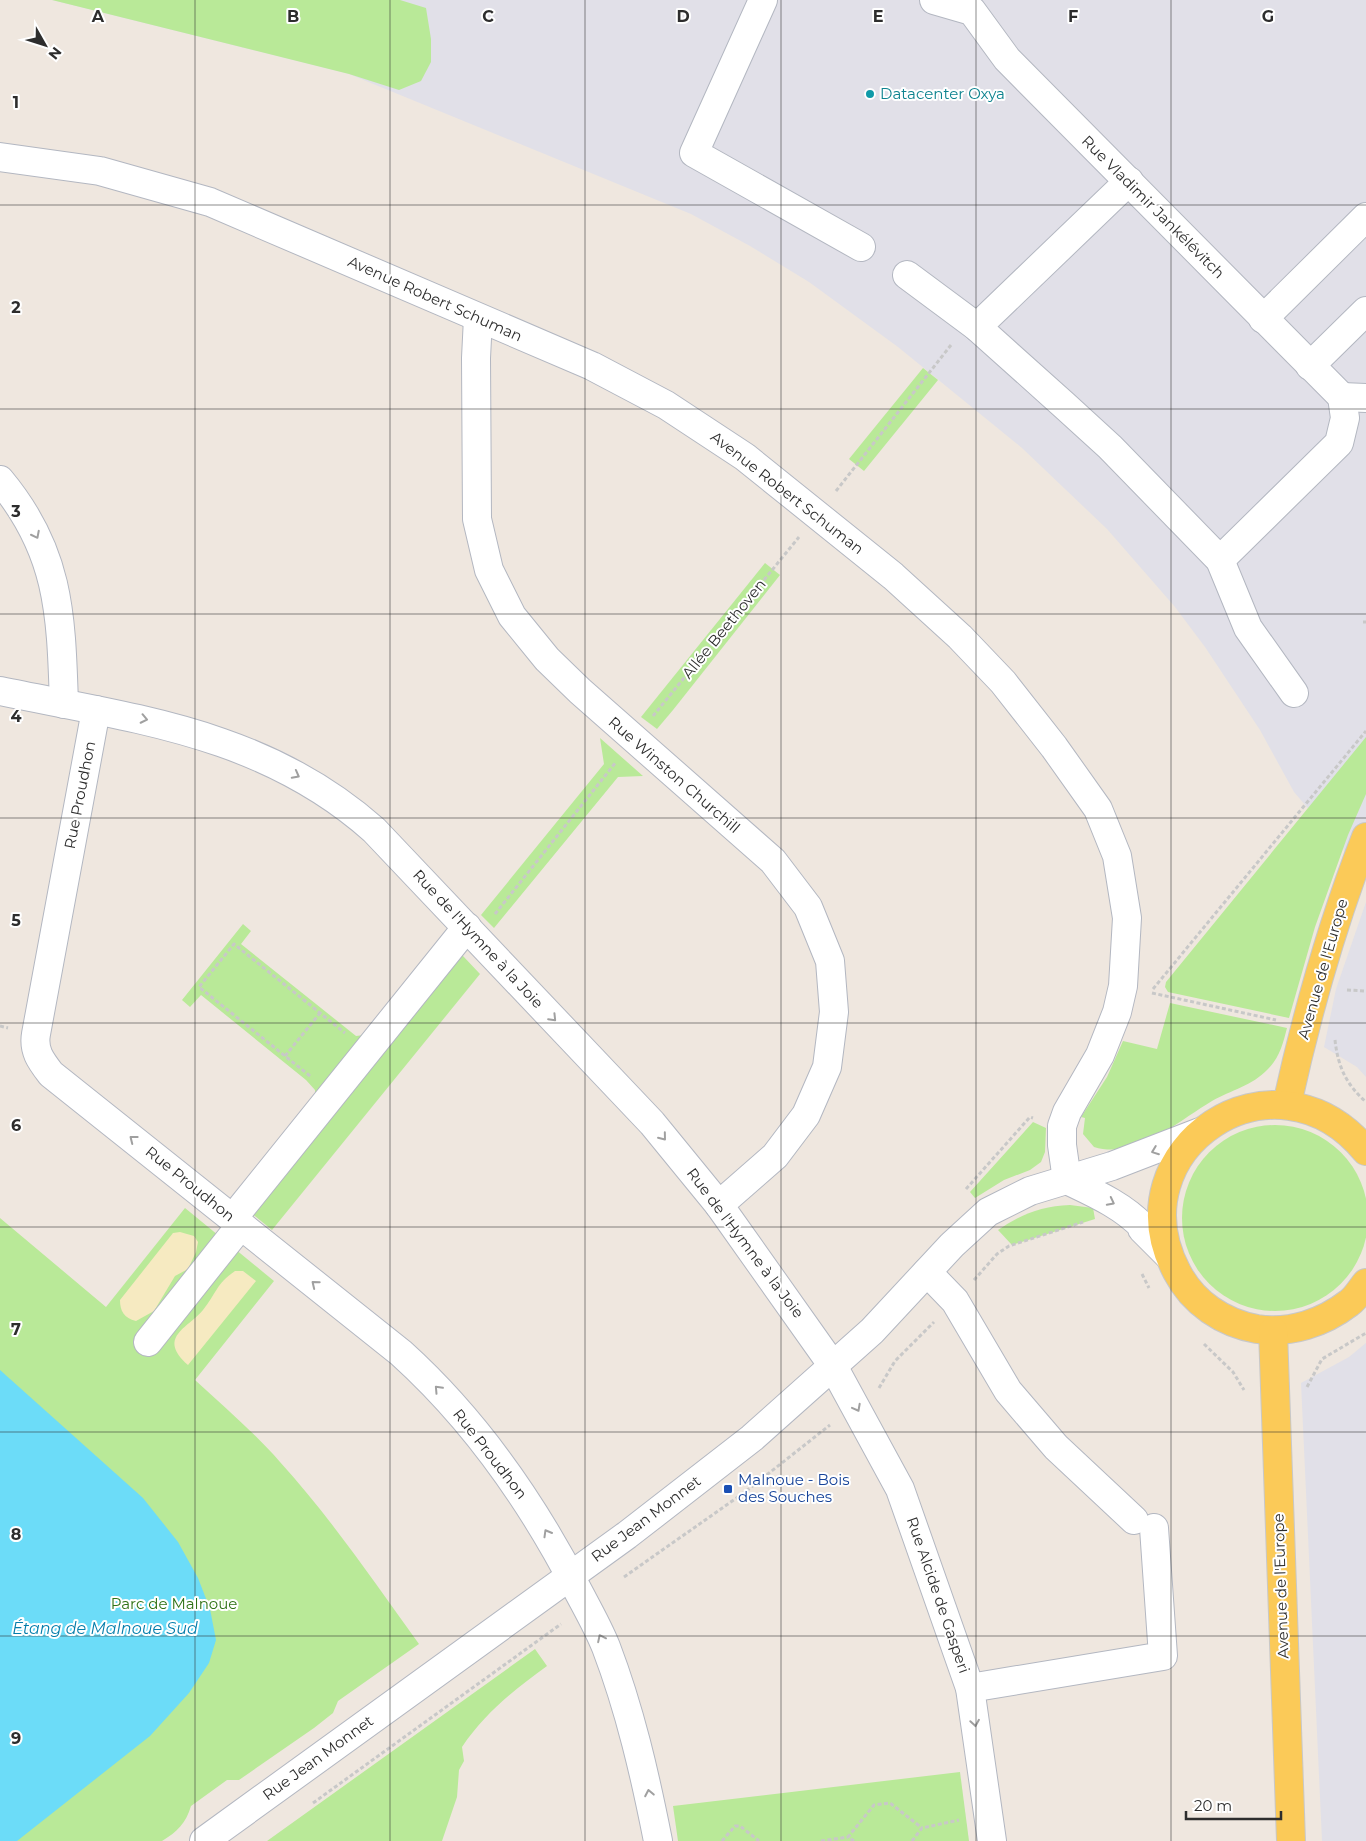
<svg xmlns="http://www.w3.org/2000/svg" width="1366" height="1841" font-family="Montserrat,sans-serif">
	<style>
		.industrial { fill: #e1e0e8 }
		.green { fill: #b9e998 }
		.sand { fill: #f6eac1 }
		.water { fill: #6cdcf8 }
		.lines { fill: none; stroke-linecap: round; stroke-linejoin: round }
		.minor-casing { stroke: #b3b7c1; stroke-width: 30 }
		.major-casing { stroke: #c8c8c8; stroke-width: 30 }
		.path { stroke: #c8c8c8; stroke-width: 3; stroke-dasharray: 4 2.5; stroke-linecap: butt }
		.minor { stroke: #fff; stroke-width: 28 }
		.major { stroke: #fbca58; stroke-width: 28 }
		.oneway { stroke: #a0a0a0 }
		.grid { fill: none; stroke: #2d2d2d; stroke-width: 1; stroke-opacity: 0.55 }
		.culture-dot { fill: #0f9aa8; stroke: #fff; stroke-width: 2 }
		.transit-dot { fill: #1a4fb4; stroke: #fff; stroke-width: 2 }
		.labels { text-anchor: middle; stroke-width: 4; stroke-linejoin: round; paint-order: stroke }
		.culture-label { font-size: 15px; fill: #0d838f; stroke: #fff; text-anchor: start }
		.street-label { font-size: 15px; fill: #2d2d2d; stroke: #fff }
		.transit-label { font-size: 15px; fill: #164399; stroke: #fff; text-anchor: start }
		.park-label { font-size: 15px; fill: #2f7216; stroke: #fff }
		.water-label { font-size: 16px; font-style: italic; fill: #047dab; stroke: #fff }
		.grid-label { font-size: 16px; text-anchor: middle; font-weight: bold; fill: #2d2d2d; stroke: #fff; stroke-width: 4; stroke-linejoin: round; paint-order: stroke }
	</style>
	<rect width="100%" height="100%" fill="#efe7df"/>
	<!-- industrial -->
	<g class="industrial">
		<path d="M 52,0 L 1366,0 L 1366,876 L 1294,792 L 1260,730 L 1205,647 L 1175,607 L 1107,529 L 1022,448 L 898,347 L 809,282 L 750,246 L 691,214 L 349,74 Z"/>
		<path d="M 1366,902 L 1366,1077 L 1357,1067 L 1324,1047 L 1336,989 Z"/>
		<path d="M 1366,1343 L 1366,1841 L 1322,1841 L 1301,1383 L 1349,1357 Z"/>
	</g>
	<!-- green -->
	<g class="green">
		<path d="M 52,0 L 400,0 L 426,8 L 431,39 L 431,62 L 421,81 L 399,90 L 349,74 Z"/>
		<path d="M 923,368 L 938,380 L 864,471 L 849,459 Z"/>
		<path d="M 765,563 L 780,575 L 673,710 L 657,729 L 641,717 Z"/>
		<path d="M 1366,737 L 1366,794 L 1348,835 L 1315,927 L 1289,1018 L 1168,992 L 1165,987 L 1166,982 Z"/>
		<path d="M 600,738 L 643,776 L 618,777 L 494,928 L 481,915 L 604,764 Z"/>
		<path d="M 243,924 L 251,931 L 241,944 L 356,1036 L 364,1035 L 446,938 L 480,974 L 272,1230 L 234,1199 L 315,1097 L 315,1090 L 306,1080 L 201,995 L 190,1007 L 182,1000 Z"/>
		<path d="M 1170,1003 L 1287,1028 C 1283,1043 1280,1057 1268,1069 C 1252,1086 1231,1090 1212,1101 C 1178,1121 1136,1160 1094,1147 L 1083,1134 L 1085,1118 L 1081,1117 L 1107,1077 L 1123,1041 L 1157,1049 Z"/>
		<path d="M 1033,1122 L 1046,1128 L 1045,1152 L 1041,1162 L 1030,1170 L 1004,1180 L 975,1198 L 970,1192 Z"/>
		<circle cx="1275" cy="1218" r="93"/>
		<path d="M 1070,1205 L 1093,1208 L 1095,1219 L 1012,1245 L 998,1230 C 1021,1214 1042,1206 1070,1205 Z"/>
		<path d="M 185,1208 L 274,1281 L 195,1380 C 224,1407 254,1432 280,1462 C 331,1518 374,1582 419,1644 L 338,1701 L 333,1713 L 314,1728 L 239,1780 L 227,1780 L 191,1806 C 186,1823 177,1832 162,1841 L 0,1841 L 0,1218 L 106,1307 Z"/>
		<path d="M 535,1649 L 547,1666 C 514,1690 485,1713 462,1747 L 464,1761 L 459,1770 L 457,1797 L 442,1841 L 267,1841 Z"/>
		<path d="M 960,1772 L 969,1841 L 678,1841 L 673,1806 Z"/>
	</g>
	<!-- sand -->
	<g class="sand">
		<path d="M 180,1232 L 194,1236 L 198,1242 L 196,1252 L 188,1269 L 175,1276 L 154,1311 L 136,1321 C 124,1318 120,1311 120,1300 L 173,1233 Z"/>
		<path d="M 235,1271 L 243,1271 L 256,1281 L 188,1365 C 157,1337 187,1329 203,1310 C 216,1294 216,1284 235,1271 Z"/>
	</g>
	<!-- water -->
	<path class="water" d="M 0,1370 L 143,1498 L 178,1542 L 198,1578 L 210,1609 L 216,1640 L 209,1663 L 189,1693 L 150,1736 L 17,1841 L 0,1841 Z"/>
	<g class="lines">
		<defs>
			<g id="minor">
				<path d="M 763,0 L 694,153 L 861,247"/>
				<path d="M 934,0 L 972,11 L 1007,59 L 1342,397"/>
				<path d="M 0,157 L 100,171 L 210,202 L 592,366 L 666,405 L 745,457 L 893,576 L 960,637 L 1003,682 L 1054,747 L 1098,809 L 1117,856 L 1127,918 L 1123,986 L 1117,1012 L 1100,1055 L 1067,1112 L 1062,1126 L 1062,1145 L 1067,1180"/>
				<path d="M 907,275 L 977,327 L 1064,405 L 1110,447 L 1220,560 L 1248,628 L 1294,693"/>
				<path d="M 478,318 L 476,358 L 477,519 L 489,570 L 512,616 L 547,659 L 580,691 L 773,861 L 808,907 L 830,961 L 834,1012 L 827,1067 L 806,1115 L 775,1156 L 719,1205"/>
				<path d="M 1263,319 L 1366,217"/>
				<path d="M 977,327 L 1129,181"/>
				<path d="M 1310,366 L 1366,311"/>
				<path d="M 1342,397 L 1366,398"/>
				<path d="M 0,480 C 60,552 61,614 64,704"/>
				<path d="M 1220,560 L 1339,443 L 1345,418 L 1342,397"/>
				<path d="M 0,691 C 136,719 265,733 374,830 L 652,1123 L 719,1205 L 833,1366 L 900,1489 L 970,1688 L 992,1841"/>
				<path d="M 96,710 L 36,1034 C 33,1051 41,1061 51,1074 L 401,1353 C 474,1419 532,1502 577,1589 C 587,1608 598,1627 606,1647 C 630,1710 645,1775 658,1841"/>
				<path d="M 1067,1180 C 1094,1193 1122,1205 1143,1227 L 1142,1229 L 1168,1255"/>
				<path d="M 233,1218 L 467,927"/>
				<path d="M 927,1272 L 955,1301 L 1008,1391 L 1056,1447 L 1134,1520"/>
				<path d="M 148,1342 L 241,1225"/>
				<path d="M 970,1688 L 1163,1656 L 1154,1528"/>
				<path d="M 204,1841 L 627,1535 L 752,1438 L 872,1331 L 952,1245 L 988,1212 L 1030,1191 L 1112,1166 L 1200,1132"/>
			</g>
			<g id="major">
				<path d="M 1287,1104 C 1307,1013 1332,924 1366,837"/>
				<path d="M 1366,1151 C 1275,1040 1112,1149 1177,1272 C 1193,1303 1223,1323 1257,1329 C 1290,1334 1323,1323 1349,1303 C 1356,1298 1361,1289 1366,1283"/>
				<path d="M 1273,1331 L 1291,1841"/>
			</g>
		</defs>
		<!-- minor casing -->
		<use href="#minor" class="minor-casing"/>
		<!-- major casing -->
		<use href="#major" class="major-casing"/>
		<!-- path -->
		<g class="path">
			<path d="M 836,491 L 951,345"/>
			<path d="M 1363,622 L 1366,622"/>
			<path d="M 653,716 L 799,537"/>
			<path d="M 495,914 L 616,762"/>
			<path d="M 1153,989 L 1366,731"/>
			<path d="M 1347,990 L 1366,991"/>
			<path d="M 1152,993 L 1276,1020"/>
			<path d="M 0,1026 L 8,1028"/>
			<path d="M 1335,1040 C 1338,1067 1346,1084 1366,1102"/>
			<path d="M 285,1056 L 320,1013"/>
			<path d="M 310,1076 L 199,987 L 234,944 L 345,1033"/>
			<path d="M 966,1189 L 1030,1117 L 1033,1118"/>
			<path d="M 1142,1274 L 1149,1288"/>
			<path d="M 974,1280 L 997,1254 L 1009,1246 L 1083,1222"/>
			<path d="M 1204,1344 L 1233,1372 L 1244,1390"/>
			<path d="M 1307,1387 L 1322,1359 L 1366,1333"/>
			<path d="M 879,1388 L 895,1361 L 934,1322"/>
			<path d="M 624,1577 L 745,1492 L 830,1425"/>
			<path d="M 313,1803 L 561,1624"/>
			<path d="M 722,1841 L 735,1826 L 740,1826 L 759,1841"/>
			<path d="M 821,1841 L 848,1837"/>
			<path d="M 854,1841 L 848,1837 L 874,1805 L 890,1803 L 922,1828"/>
			<path d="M 912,1841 L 922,1828 L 959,1820"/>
		</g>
		<!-- minor -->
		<use href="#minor" class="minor"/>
		<!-- major -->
		<use href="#major" class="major"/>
	</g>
	<!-- one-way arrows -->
	<defs><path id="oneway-chevron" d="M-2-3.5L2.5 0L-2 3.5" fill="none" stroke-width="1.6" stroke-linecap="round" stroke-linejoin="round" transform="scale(1.25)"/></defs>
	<g class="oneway">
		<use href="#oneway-chevron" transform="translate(36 535) rotate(63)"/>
		<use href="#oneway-chevron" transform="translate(144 719) rotate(12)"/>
		<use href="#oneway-chevron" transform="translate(296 775) rotate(28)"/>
		<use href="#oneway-chevron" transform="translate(553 1018) rotate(46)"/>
		<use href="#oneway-chevron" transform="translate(663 1137) rotate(51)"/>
		<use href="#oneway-chevron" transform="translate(133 1139) rotate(-142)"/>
		<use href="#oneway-chevron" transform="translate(1155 1151) rotate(159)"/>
		<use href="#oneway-chevron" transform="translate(1111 1202) rotate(27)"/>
		<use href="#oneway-chevron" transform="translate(315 1284) rotate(-141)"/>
		<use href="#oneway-chevron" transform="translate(438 1389) rotate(-133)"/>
		<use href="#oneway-chevron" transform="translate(857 1408) rotate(62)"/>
		<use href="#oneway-chevron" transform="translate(547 1533) rotate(-120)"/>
		<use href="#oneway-chevron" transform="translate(601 1638) rotate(-116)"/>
		<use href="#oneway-chevron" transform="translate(975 1723) rotate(81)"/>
		<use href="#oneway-chevron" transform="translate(649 1793) rotate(-101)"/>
	</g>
	<!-- grid -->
	<path class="grid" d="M 195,0 L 195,1841M 390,0 L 390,1841M 585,0 L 585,1841M 781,0 L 781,1841M 976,0 L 976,1841M 1171,0 L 1171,1841M 0,205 L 1366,205M 0,409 L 1366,409M 0,614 L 1366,614M 0,818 L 1366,818M 0,1023 L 1366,1023M 0,1227 L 1366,1227M 0,1432 L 1366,1432M 0,1636 L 1366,1636"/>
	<!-- markers -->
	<circle class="culture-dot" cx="870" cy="94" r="5"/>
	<rect class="transit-dot" x="723" y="1484" width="10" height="10" rx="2.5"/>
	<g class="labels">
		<!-- culture labels -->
		<g class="culture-label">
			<text x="880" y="99">Datacenter Oxya</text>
		</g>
		<!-- street labels -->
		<g class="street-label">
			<text transform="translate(1153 207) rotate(45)" y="5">Rue Vladimir Jankélévitch</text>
			<text transform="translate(435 299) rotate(24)" y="5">Avenue Robert Schuman</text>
			<text transform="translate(787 493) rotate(38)" y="5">Avenue Robert Schuman</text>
			<text transform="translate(724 629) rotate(-51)" y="5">Allée Beethoven</text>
			<text transform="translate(674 775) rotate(41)" y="5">Rue Winston Churchill</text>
			<text transform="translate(80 795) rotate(-79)" y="5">Rue Proudhon</text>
			<text transform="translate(478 939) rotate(47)" y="5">Rue de l'Hymne à la Joie</text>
			<text transform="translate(1323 969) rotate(-74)" y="5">Avenue de l'Europe</text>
			<text transform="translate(190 1184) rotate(39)" y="5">Rue Proudhon</text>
			<text transform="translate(745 1243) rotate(53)" y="5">Rue de l'Hymne à la Joie</text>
			<text transform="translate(490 1454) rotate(52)" y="5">Rue Proudhon</text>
			<text transform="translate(646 1519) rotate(-37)" y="5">Rue Jean Monnet</text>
			<text transform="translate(1281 1586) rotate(-92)" y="5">Avenue de l'Europe</text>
			<text transform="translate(938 1595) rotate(71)" y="5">Rue Alcide de Gasperi</text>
			<text transform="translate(318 1758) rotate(-36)" y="5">Rue Jean Monnet</text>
		</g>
		<!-- transit labels -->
		<g class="transit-label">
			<text x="738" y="1485">Malnoue - Bois<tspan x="738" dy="17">des Souches</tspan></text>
		</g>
		<!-- park labels -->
		<g class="park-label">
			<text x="174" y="1609">Parc de Malnoue</text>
		</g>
		<!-- water labels -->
		<g class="water-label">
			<text x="105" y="1634">Étang de Malnoue Sud</text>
		</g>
	</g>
	<g class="grid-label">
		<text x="98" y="22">A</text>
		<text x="293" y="22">B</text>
		<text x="488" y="22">C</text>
		<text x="683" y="22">D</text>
		<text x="878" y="22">E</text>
		<text x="1073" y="22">F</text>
		<text x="1268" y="22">G</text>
		<text x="16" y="108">1</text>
		<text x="16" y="313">2</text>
		<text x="16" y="517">3</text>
		<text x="16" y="722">4</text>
		<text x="16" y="926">5</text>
		<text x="16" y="1131">6</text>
		<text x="16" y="1335">7</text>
		<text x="16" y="1540">8</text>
		<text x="16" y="1744">9</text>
	</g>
	<!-- north arrow -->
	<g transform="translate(45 45) rotate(129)" stroke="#ffffff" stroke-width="4" paint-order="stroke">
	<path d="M0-4L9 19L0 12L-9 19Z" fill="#2d2d2d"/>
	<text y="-8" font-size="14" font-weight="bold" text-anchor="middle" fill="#2d2d2d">N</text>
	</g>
	<!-- scale -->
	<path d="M1186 1811v8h95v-8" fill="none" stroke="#2d2d2d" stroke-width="2.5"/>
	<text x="1194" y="1811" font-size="15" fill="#2d2d2d" stroke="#ffffff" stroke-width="4" paint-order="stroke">20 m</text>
</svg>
